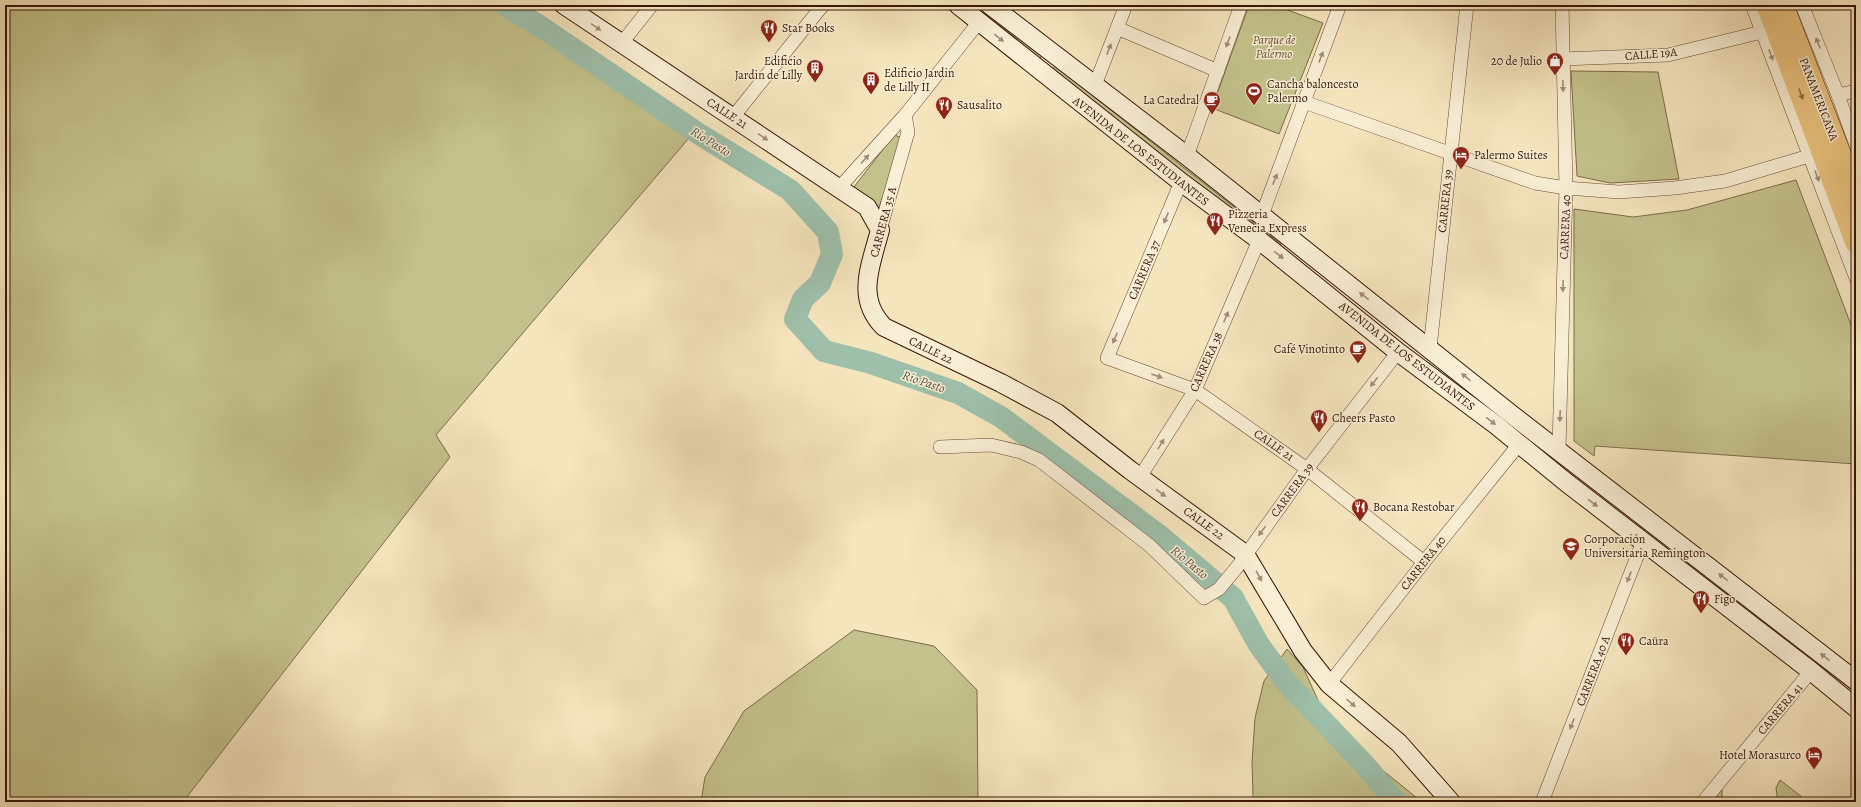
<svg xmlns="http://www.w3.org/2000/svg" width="1861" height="807" font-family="Alegreya,serif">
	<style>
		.green { fill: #c4c28c; stroke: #7e6b4a }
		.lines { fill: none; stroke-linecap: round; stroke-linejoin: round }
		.river { stroke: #9ec0ab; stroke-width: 22 }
		.street-casing { stroke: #674835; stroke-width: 14 }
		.secondary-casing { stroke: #371407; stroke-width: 20 }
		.primary-casing { stroke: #371407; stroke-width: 22 }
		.street { stroke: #f9efd5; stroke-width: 13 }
		.secondary { stroke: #f9efd5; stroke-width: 18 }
		.primary { stroke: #ebc37f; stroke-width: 21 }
		.oneway { fill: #a28c78 }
		.oneway2 { fill: #916c43 }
		.labels { text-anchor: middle; stroke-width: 3; stroke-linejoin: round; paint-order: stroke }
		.poi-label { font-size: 12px; fill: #371407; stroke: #f9efd5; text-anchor: start }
		.park-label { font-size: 12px; font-style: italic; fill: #685136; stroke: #f9efd5 }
		.street-label { font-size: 12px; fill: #371407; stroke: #f9efd5 }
		.water-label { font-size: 13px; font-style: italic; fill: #5b5040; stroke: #f9efd5 }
	</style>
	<rect width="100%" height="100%" fill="#f6e6be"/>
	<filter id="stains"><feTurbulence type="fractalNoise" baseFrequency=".005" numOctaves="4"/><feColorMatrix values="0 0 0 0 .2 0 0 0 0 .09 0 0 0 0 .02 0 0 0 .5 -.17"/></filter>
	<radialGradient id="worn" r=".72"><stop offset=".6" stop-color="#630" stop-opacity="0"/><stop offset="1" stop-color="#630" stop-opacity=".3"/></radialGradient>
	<!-- green -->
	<g class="green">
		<path d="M 5,5 L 505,5 L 541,27 L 695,131 L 436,435 L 450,457 L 183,802 L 5,802 Z"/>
		<path d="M 967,5 L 986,5 L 1046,51 L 1038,60 Z"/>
		<path d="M 1249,5 L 1274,5 L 1323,23 L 1279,134 L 1212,108 Z"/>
		<path d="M 1055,66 L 1281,244 L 1274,256 L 1047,76 Z"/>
		<path d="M 1571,71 L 1658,72 L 1679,179 L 1610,183 L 1577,176 Z"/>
		<path d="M 894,135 L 900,137 L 902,141 L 877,213 L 854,187 Z"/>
		<path d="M 1796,180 L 1856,338 L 1856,464 L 1595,446 L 1594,456 L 1574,441 L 1574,209 L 1633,217 L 1687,210 Z"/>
		<path d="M 854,630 L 934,646 L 977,690 L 978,802 L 701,802 L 705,777 L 744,711 Z"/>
		<path d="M 1287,649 L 1303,667 L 1326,718 L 1386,773 L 1422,802 L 1252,802 L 1253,798 L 1252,762 L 1255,718 L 1264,681 Z"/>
		<path d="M 1780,780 L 1807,801 L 1806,802 L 1778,802 L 1776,788 Z"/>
		<path d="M 1722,787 L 1722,799 L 1724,802 L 1712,802 Z"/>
	</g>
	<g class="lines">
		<!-- river -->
		<path class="river" d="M 505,5 L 541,27 L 699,134 L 790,190 L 828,232 L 832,254 L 820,283 L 803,299 L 795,319 L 824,351 L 871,363 L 958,393 L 1001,417 L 1160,536 L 1233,598 L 1259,645 L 1287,683 L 1364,764 L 1396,802"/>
		<defs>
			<g id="street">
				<path d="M 1752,5 L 1856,278"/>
				<path d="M 1802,5 L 1838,95 L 1856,145"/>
				<path d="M 1117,28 L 1218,71"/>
				<path d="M 621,44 L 652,5"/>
				<path d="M 1562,59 L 1668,55 L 1762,32"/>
				<path d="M 1095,85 L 1126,5"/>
				<path d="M 1838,95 L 1856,91"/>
				<path d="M 1304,102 L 1535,183 L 1566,188 L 1619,192 L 1675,188 L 1725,181 L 1809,156"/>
				<path d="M 733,117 L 823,5"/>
				<path d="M 1187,156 L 1241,5"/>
				<path d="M 1181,182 L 1107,358 L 1195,390 L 1307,469 L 1424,562"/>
				<path d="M 839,188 L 905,115 L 979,22"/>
				<path d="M 1262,215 L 1340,5"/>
				<path d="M 880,230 L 908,132 L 905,115"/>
				<path d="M 1430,348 L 1467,5"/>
				<path d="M 940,447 L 991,445 L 1021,452 L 1039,460 L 1149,545 L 1204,598 L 1219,589 L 1238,566 L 1307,469 L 1398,352"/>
				<path d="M 1559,449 L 1566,188 L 1562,5"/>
				<path d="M 1140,477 L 1195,390 L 1259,240"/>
				<path d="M 1329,684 L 1424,562 L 1520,443"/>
				<path d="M 1542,802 L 1643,541"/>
				<path d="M 1703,802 L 1811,671"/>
			</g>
			<g id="secondary">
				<path d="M 564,5 L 867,207 L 880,230 C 871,265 855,298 884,327 L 1001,383 L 1057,413 L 1130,470 L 1245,554 L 1303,651 L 1329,684 L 1399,743 L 1451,802"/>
				<path d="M 958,5 L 1181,182 L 1259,240 L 1398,352 L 1496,425 L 1567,483 L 1811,671 L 1856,708"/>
				<path d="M 990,5 L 1187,156 L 1511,414 L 1856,681"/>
			</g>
			<g id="primary">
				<path d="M 1767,5 L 1856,243"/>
				<path d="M 1784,8 L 1856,194"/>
			</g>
		</defs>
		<!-- street casing -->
		<use href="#street" class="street-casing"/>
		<!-- secondary casing -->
		<use href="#secondary" class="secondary-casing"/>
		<!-- primary casing -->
		<use href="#primary" class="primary-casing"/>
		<!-- street -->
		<use href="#street" class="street"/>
		<!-- secondary -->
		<use href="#secondary" class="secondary"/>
		<!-- primary -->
		<use href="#primary" class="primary"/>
	</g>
	<!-- one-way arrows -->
	<defs><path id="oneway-solid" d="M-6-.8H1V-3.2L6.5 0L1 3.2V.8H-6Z"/></defs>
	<g class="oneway">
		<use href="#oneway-solid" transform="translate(596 27) rotate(34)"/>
		<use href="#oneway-solid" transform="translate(999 38) rotate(39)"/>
		<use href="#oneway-solid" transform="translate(1228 42) rotate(110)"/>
		<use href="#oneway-solid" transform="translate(1818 43) rotate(-112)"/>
		<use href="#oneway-solid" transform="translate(1109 49) rotate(-69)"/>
		<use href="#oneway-solid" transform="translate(1771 55) rotate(70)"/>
		<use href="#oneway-solid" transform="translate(1321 57) rotate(-70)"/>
		<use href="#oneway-solid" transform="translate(1563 86) rotate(88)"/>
		<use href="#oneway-solid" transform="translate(763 137) rotate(34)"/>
		<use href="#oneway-solid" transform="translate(865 159) rotate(-48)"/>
		<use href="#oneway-solid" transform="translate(1817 176) rotate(69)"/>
		<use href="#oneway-solid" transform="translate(1275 179) rotate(-69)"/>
		<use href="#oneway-solid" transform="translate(1166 218) rotate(113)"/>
		<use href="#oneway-solid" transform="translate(1279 255) rotate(38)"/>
		<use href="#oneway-solid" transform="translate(1563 286) rotate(92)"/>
		<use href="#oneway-solid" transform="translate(1364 296) rotate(-142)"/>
		<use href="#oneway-solid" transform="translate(1226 317) rotate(-67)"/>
		<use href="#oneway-solid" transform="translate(1115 338) rotate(113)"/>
		<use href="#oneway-solid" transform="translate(1157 376) rotate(20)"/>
		<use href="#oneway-solid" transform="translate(1466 377) rotate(-141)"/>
		<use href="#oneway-solid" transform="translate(1374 382) rotate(128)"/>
		<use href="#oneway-solid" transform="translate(1560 416) rotate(92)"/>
		<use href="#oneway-solid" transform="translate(1491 421) rotate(37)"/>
		<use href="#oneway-solid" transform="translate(1161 444) rotate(-58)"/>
		<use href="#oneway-solid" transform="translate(1161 493) rotate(36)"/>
		<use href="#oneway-solid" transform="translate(1593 503) rotate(37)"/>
		<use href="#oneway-solid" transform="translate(1262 531) rotate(126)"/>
		<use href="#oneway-solid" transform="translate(1259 576) rotate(61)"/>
		<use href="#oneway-solid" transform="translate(1629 577) rotate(111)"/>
		<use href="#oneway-solid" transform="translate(1723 577) rotate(-142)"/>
		<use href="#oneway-solid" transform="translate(1825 657) rotate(-142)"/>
		<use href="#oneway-solid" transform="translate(1351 703) rotate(40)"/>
		<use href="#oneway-solid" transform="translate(1572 724) rotate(111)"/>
	</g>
	<use class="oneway2" href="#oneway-solid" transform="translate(1801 94) rotate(70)"/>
	<!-- icons -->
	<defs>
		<symbol id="restaurant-pin" viewBox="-11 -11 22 30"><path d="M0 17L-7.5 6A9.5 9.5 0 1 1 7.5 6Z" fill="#8f2418" stroke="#f9efd5"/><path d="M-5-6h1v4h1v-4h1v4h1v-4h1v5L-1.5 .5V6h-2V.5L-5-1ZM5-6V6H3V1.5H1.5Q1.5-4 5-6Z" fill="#fff"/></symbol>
		<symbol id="shop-pin" viewBox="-11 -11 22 30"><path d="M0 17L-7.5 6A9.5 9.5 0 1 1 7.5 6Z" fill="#8f2418" stroke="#f9efd5"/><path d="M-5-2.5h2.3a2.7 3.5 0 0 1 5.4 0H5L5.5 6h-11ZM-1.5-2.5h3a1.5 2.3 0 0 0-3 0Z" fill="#fff"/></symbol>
		<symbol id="building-pin" viewBox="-11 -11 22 30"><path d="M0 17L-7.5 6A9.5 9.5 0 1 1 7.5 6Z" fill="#8f2418" stroke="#f9efd5"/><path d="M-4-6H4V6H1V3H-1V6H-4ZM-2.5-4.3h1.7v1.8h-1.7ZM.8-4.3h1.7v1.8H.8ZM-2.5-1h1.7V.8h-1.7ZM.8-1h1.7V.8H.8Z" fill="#fff"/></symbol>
		<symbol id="stadium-pin" viewBox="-11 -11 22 30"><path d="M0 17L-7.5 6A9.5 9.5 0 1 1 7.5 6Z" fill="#8f2418" stroke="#f9efd5"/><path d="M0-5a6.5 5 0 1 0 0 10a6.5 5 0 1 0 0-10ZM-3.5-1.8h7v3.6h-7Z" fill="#fff"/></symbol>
		<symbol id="cafe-pin" viewBox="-11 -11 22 30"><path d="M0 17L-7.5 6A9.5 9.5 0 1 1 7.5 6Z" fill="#8f2418" stroke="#f9efd5"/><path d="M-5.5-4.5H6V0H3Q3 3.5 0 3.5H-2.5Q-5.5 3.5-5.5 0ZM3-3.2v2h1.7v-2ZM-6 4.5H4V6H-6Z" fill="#fff"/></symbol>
		<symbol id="hotel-pin" viewBox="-11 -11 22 30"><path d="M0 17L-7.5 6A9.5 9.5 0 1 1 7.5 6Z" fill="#8f2418" stroke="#f9efd5"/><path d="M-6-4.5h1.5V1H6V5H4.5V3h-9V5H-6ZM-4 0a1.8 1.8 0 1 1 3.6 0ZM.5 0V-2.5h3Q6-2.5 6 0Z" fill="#fff"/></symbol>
		<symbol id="university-pin" viewBox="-11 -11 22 30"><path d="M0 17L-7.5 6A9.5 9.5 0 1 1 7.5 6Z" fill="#8f2418" stroke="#f9efd5"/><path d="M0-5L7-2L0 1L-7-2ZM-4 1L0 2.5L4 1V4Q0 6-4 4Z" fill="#fff"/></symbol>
	</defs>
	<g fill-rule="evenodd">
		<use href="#restaurant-pin" x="759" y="18" width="20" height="27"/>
		<use href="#shop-pin" x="1545" y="51" width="20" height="27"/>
		<use href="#building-pin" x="805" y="58" width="20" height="27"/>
		<use href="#building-pin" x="861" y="70" width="20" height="27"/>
		<use href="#stadium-pin" x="1244" y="81" width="20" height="27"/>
		<use href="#cafe-pin" x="1202" y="90" width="20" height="27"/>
		<use href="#restaurant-pin" x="934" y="95" width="20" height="27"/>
		<use href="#hotel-pin" x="1451" y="145" width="20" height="27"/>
		<use href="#restaurant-pin" x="1205" y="211" width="20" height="27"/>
		<use href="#cafe-pin" x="1348" y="339" width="20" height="27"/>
		<use href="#restaurant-pin" x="1309" y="408" width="20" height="27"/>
		<use href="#restaurant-pin" x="1350" y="497" width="20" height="27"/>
		<use href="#university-pin" x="1561" y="536" width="20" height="27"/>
		<use href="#restaurant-pin" x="1691" y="589" width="20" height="27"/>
		<use href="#restaurant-pin" x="1616" y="631" width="20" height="27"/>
		<use href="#hotel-pin" x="1804" y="745" width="20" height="27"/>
	</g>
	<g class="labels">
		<!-- poi labels -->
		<g class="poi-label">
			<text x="782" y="32">Star Books</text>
			<text x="802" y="65" text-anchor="end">Edificio<tspan x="802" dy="14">Jardin de Lilly</tspan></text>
			<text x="1542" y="65" text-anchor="end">20 de Julio</text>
			<text x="884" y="77">Edificio Jardin<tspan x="884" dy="14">de Lilly II</tspan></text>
			<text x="1267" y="88">Cancha baloncesto<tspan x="1267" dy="14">Palermo</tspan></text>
			<text x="1199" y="104" text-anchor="end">La Catedral</text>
			<text x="957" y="109">Sausalito</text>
			<text x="1474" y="159">Palermo Suites</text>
			<text x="1228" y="218">Pizzeria<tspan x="1228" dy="14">Venecia Express</tspan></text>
			<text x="1345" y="353" text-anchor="end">Café Vinotinto</text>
			<text x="1332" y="422">Cheers Pasto</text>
			<text x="1373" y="511">Bocana Restobar</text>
			<text x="1584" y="543">Corporación<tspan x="1584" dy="14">Universitaria Remington</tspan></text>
			<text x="1714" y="603">Figo</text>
			<text x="1639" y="645">Caüra</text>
			<text x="1801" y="759" text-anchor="end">Hotel Morasurco</text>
		</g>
		<!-- park labels -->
		<g class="park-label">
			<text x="1274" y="44">Parque de<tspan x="1274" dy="14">Palermo</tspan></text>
		</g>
		<!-- street labels -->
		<g class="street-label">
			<text transform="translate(1651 54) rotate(-5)" y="4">CALLE 19A</text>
			<text transform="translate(1819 99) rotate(69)" y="4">PANAMERICANA</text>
			<text transform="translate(727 113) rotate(33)" y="4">CALLE 21</text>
			<text transform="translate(1141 151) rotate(38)" y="4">AVENIDA DE LOS ESTUDIANTES</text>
			<text transform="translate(1445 201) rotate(-84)" y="4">CARRERA 39</text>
			<text transform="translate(883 222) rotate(-75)" y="4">CARRERA 35 A</text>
			<text transform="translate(1565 227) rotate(-88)" y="4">CARRERA 40</text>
			<text transform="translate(1144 270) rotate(-67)" y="4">CARRERA 37</text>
			<text transform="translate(931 350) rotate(26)" y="4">CALLE 22</text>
			<text transform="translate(1407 356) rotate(38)" y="4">AVENIDA DE LOS ESTUDIANTES</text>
			<text transform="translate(1206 362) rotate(-66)" y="4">CARRERA 38</text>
			<text transform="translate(1274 445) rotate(35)" y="4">CALLE 21</text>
			<text transform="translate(1292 490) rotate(-54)" y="4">CARRERA 39</text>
			<text transform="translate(1204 523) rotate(36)" y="4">CALLE 22</text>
			<text transform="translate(1423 563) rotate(-52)" y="4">CARRERA 40</text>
			<text transform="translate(1593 671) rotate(-69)" y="4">CARRERA 40 A</text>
			<text transform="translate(1780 709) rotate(-50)" y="4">CARRERA 41</text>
		</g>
		<!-- water labels -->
		<g class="water-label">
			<text transform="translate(711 141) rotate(32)" y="5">Río Pasto</text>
			<text transform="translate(924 381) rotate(19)" y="5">Río Pasto</text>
			<text transform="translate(1190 562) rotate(40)" y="5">Río Pasto</text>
		</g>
	</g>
	<!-- margin -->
	<rect width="1861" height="807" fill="none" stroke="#f6e6be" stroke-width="20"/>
	<rect x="6" y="6" width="1849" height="795" fill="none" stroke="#371407" stroke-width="2"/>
	<rect x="10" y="10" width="1841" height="787" fill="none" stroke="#371407"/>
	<rect width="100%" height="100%" filter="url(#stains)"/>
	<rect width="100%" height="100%" fill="url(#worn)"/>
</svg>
